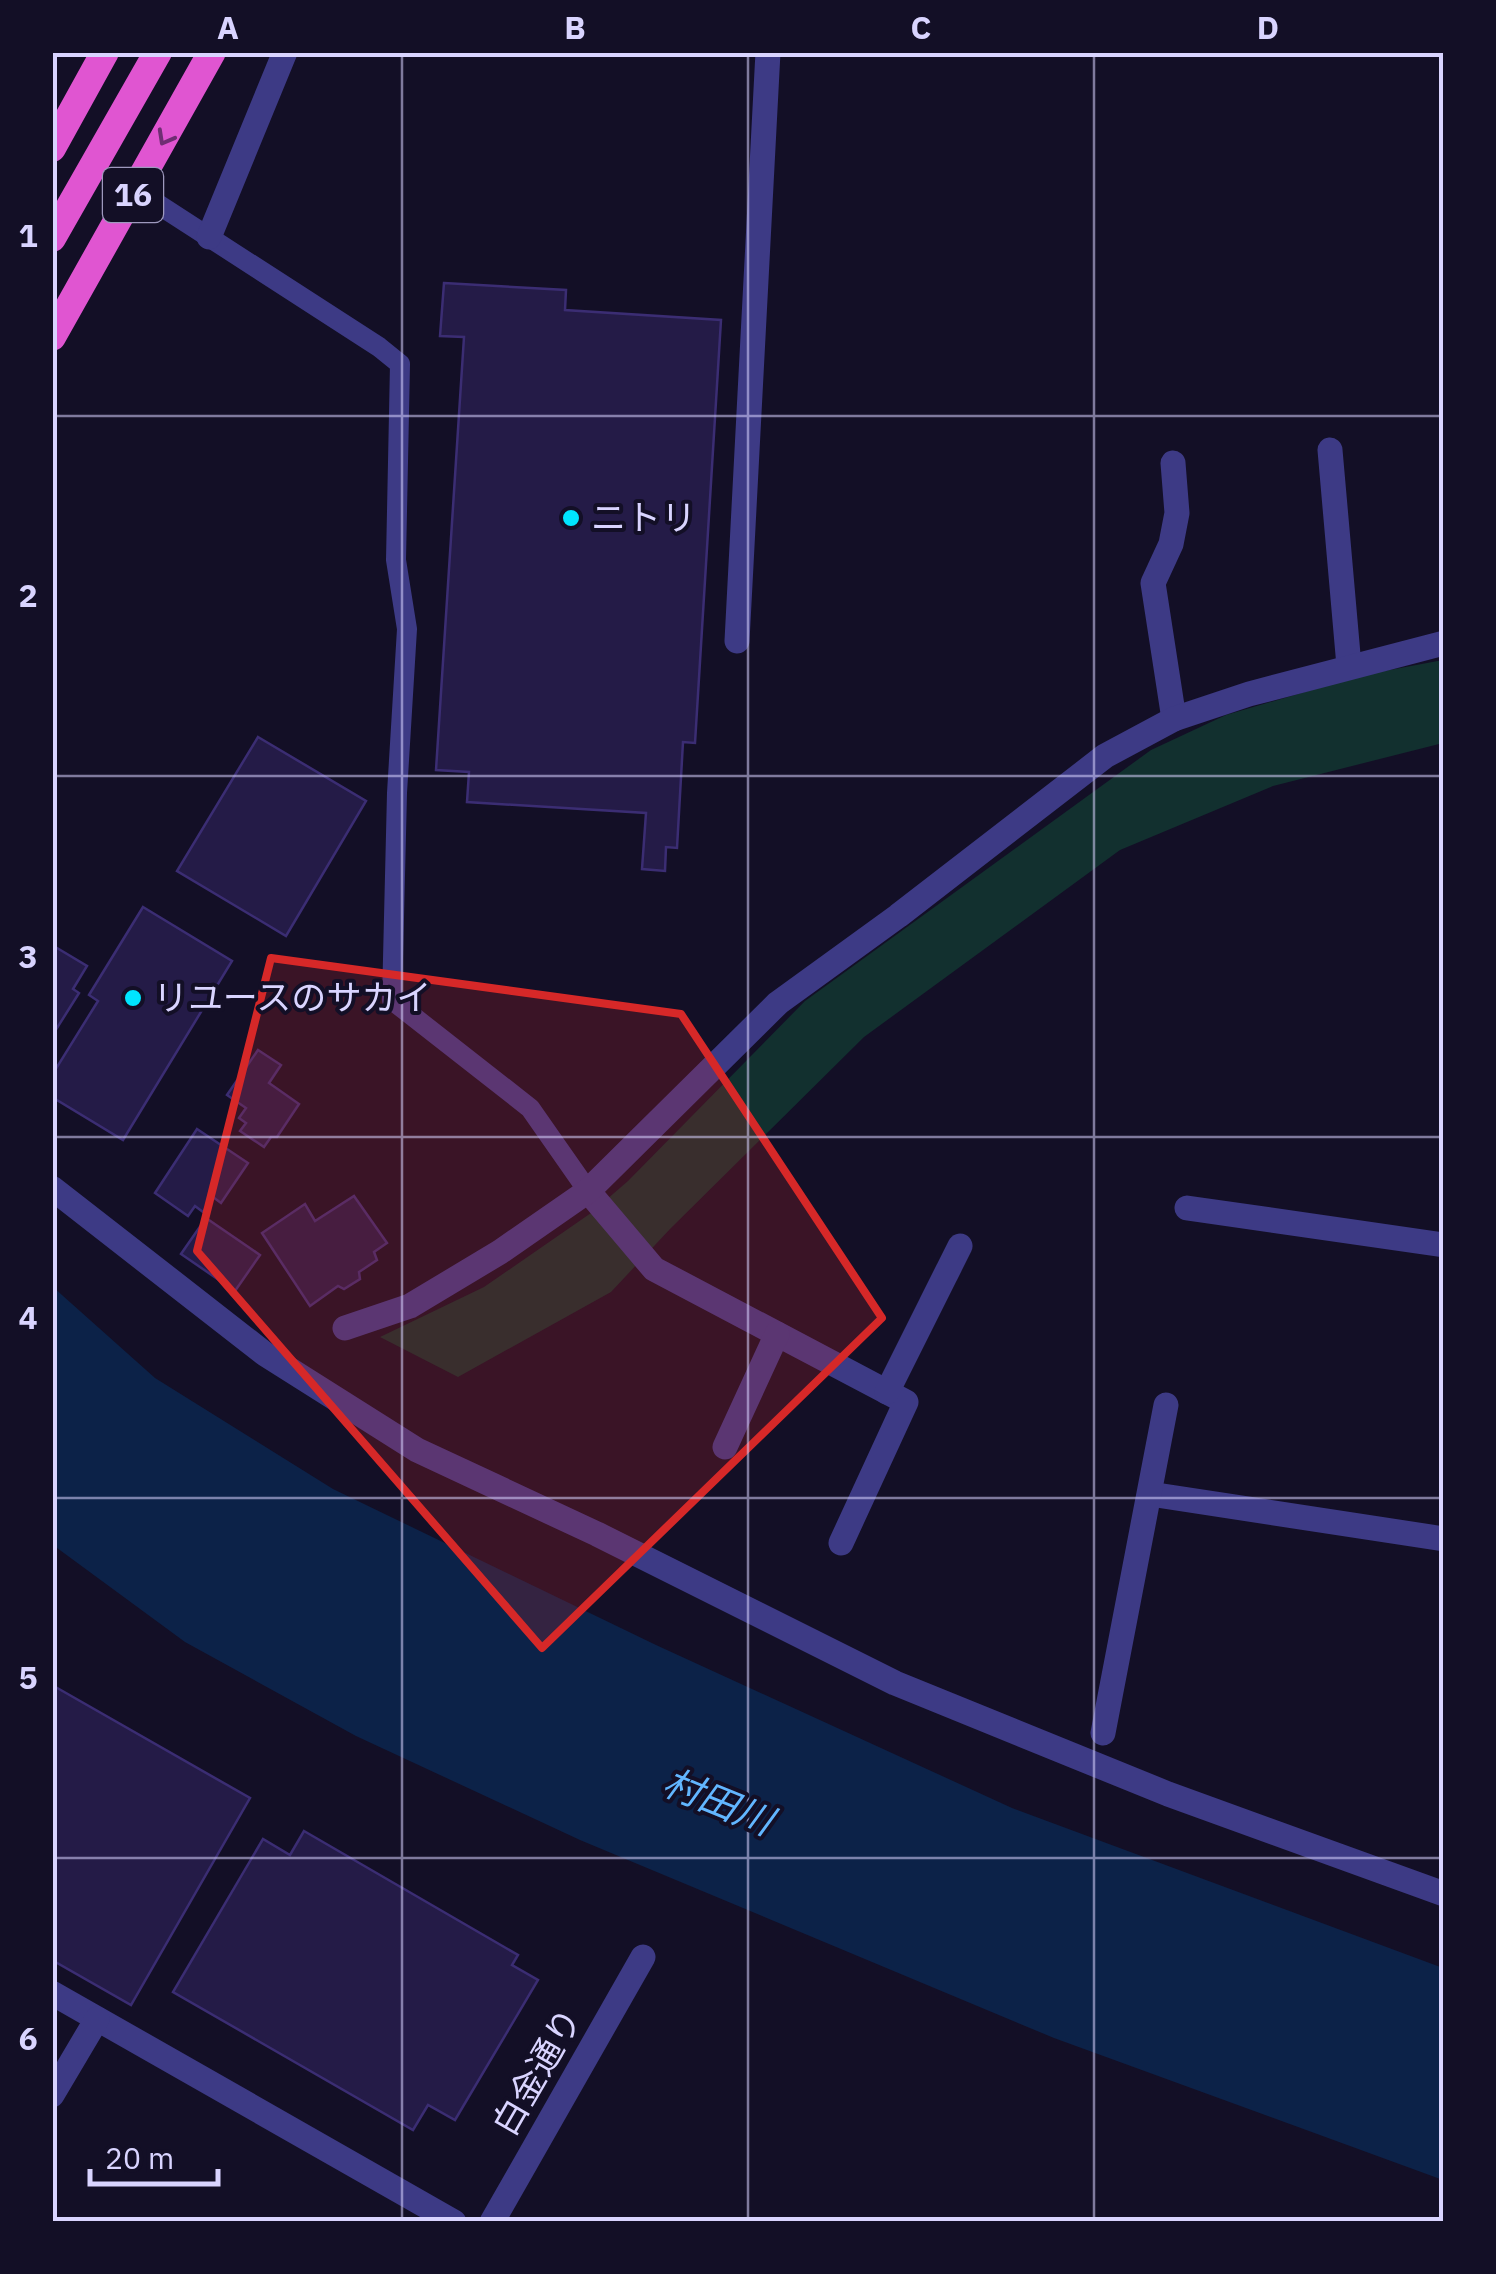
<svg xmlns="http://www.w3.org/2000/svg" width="1496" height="2274" font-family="'IBM Plex Sans','Noto Sans JP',sans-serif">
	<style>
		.green { fill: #12302f }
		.water { fill: #0c2248 }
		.building { fill: #241b47; stroke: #3b2d73; stroke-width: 2.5 }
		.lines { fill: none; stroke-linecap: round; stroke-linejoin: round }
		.service { stroke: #3d3a85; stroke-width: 20 }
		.minor { stroke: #3d3a85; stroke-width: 25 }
		.tertiary { stroke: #3d3a85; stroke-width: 25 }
		.trunk { stroke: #e055d1; stroke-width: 28 }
		.oneway { stroke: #6f2e73 }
		.marked { fill: #d62828; fill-opacity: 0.2; stroke: #d62828; stroke-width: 8; stroke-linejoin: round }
		.grid { fill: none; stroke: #d9d4ff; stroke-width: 2.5; stroke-opacity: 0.55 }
		.poi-dot { fill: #00e5ff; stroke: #130f26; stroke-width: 4 }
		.labels { text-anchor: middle; stroke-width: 8; stroke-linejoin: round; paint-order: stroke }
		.shield { fill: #130f26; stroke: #9e99be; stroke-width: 2.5 }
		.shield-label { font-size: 32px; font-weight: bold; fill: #d9d4ff }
		.poi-label { font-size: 35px; fill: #d9d4ff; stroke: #130f26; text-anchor: start }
		.street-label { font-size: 35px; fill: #d9d4ff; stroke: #130f26 }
		.water-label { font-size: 38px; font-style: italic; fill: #62b6ff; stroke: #130f26 }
		.neatline { fill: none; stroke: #d9d4ff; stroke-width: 4 }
		.grid-label { font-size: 32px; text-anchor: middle; font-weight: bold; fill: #d9d4ff }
	</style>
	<rect width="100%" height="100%" fill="#130f26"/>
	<!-- green -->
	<path class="green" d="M 1443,660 L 1443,743 L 1273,786 L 1120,850 L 864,1037 L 670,1229 L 611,1292 L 458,1377 L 380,1337 L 484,1287 L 591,1213 L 628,1181 L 805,1001 L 1151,750 L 1226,715 L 1363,675 Z"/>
	<!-- water -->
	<path class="water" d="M 53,1287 L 155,1378 L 333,1489 L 656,1645 L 1012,1808 L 1443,1968 L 1443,2180 L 1054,2038 L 580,1840 L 356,1736 L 185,1642 L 53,1545 Z"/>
	<!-- building -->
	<g class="building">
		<path d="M 444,283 L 566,290 L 565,310 L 721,320 L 695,743 L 683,742 L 677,848 L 666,847 L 665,871 L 642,869 L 646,813 L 467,802 L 469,772 L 436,770 L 464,337 L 440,336 Z"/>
		<path d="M 258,737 L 366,801 L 286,936 L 177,871 Z"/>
		<path d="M 143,907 L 232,961 L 123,1140 L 52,1097 L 52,1075 L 98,1001 L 89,995 Z"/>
		<path d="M 52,945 L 87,966 L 73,989 L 79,993 L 52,1036 Z"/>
		<path d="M 258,1050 L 281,1065 L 269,1083 L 299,1104 L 277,1137 L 271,1137 L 264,1147 L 240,1131 L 246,1123 L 239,1118 L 246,1108 L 227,1095 Z"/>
		<path d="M 197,1129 L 248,1163 L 221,1203 L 213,1197 L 203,1212 L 195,1206 L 188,1216 L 155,1193 Z"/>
		<path d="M 354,1196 L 387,1243 L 374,1252 L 377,1260 L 359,1272 L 360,1279 L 344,1289 L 338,1286 L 310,1306 L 262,1233 L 305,1204 L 315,1221 Z"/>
		<path d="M 206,1218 L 260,1255 L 235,1291 L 181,1254 Z"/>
		<path d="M 52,1685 L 250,1798 L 131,2005 L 52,1960 Z"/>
		<path d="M 304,1831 L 518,1955 L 512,1965 L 538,1980 L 455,2120 L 428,2105 L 413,2130 L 173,1992 L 263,1839 L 290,1855 Z"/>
	</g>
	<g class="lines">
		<!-- service -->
		<path class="service" d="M 136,190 L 379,347 L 400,364 L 396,560 L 407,629 L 397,793 L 392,1000 L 530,1108 L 588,1191"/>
		<!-- minor -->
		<g class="minor">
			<path d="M 209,237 L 285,52"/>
			<path d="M 1330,450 L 1349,666"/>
			<path d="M 1173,463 L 1177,513 L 1171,544 L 1153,583 L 1174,719"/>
			<path d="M 737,641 L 768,52"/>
			<path d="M 52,1188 L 265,1354 L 417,1450 L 597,1534 L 895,1683 L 1168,1794 L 1444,1894"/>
			<path d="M 588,1191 L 654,1269 L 906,1402 L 841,1543"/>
			<path d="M 1187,1208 L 1444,1245"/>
			<path d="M 345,1328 L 410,1306 L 500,1252 L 588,1191 L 778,1003 L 898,916 L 1105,756 L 1174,719 L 1249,694 L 1444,643"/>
			<path d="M 887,1392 L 960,1246"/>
			<path d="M 725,1447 L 777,1334"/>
			<path d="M 1150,1494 L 1444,1539"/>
			<path d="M 1103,1733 L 1166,1405"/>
			<path d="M 52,1993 L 454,2222"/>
			<path d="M 52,2095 L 97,2019"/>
		</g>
		<!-- tertiary -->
		<path class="tertiary" d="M 492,2222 L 643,1957"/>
		<!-- trunk -->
		<g class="trunk">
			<path d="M 52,148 L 105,52"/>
			<path d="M 52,238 L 158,52"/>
			<path d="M 52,337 L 212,52"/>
		</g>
	</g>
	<!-- one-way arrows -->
	<defs><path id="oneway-chevron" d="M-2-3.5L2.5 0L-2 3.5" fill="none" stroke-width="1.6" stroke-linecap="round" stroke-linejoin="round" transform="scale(2.5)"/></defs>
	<use class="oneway" href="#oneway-chevron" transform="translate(165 138) rotate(119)"/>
	<!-- marked area -->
	<path class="marked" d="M 271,958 L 681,1014 L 882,1318 L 542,1648 L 197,1251 Z"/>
	<!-- grid -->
	<path class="grid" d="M 402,52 L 402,2222M 748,52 L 748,2222M 1094,52 L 1094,2222M 52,416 L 1444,416M 52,776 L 1444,776M 52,1137 L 1444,1137M 52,1498 L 1444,1498M 52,1858 L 1444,1858"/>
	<!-- markers -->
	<g class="poi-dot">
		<circle cx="571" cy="518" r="10"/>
		<circle cx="133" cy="998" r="10"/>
	</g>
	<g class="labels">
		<!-- shield labels -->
		<rect class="shield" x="103" y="168" width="60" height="54" rx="8"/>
		<g class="shield-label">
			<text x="133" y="206">16</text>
		</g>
		<!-- poi labels -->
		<g class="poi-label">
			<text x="591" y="530">ニトリ</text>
			<text x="153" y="1010">リユースのサカイ</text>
		</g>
		<!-- street labels -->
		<g class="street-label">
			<text transform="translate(537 2072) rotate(-60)" y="12">白金通り</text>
		</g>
		<!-- water labels -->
		<g class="water-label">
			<text transform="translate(718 1802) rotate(22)" y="13">村田川</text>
		</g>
	</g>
	<!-- border -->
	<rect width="1496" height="2274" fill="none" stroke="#130f26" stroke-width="110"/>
	<!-- scale -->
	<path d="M90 2169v15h128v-15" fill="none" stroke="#d9d4ff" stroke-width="5"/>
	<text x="105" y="2169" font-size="30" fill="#d9d4ff" stroke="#130f26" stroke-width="8" paint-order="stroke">20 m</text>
	<rect x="55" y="55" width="1386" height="2164" class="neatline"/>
	<g class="grid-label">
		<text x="228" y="39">A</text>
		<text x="575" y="39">B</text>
		<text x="921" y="39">C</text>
		<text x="1268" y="39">D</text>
		<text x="28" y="247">1</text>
		<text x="28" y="607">2</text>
		<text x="28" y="968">3</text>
		<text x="28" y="1329">4</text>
		<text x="28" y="1689">5</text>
		<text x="28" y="2050">6</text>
	</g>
</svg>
